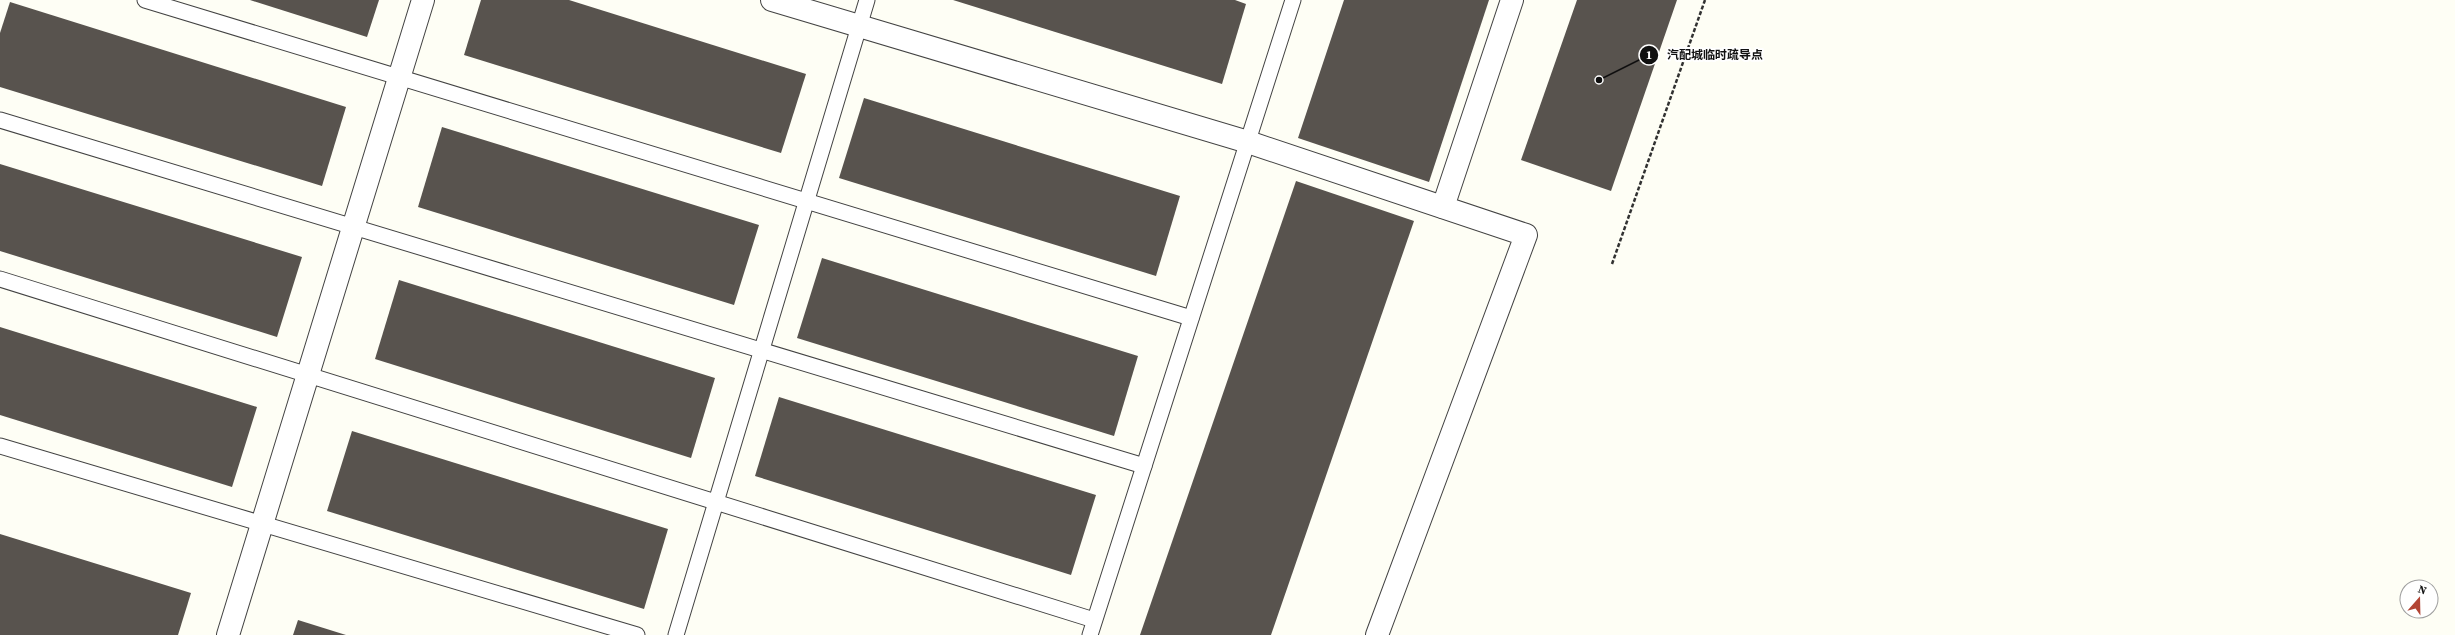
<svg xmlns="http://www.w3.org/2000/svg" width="2455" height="635" font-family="'Source Serif 4','Noto Sans SC',serif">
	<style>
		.building { fill: #58534e }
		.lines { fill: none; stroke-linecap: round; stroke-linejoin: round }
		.service-casing { stroke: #434343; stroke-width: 17 }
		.minor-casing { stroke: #434343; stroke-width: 24 }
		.path { stroke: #323232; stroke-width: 2.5; stroke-dasharray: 4 2; stroke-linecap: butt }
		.service { stroke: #fff; stroke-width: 15 }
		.minor { stroke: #fff; stroke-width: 22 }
		.leader { fill: none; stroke: #101010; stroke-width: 1.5 }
		.callout-dot { fill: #101010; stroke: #fff; stroke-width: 1.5 }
		.mark-label { font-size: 12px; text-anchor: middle; font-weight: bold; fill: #fff }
		.callout-label { font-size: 12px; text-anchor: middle; font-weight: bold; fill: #101010; stroke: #fff; stroke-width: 4; stroke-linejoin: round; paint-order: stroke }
	</style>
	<rect width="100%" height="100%" fill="#fefef5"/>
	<!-- building -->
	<g class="building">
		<path d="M 250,0 L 379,0 L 367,37 Z"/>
		<path d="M 481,0 L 569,0 L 806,74 L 781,153 L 464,55 Z"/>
		<path d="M 953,0 L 1235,0 L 1246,4 L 1222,84 Z"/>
		<path d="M 1344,0 L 1489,0 L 1429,182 L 1298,138 Z"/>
		<path d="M 1577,0 L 1677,0 L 1611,191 L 1521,160 Z"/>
		<path d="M 10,2 L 346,107 L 322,186 L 0,87 L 0,33 Z"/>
		<path d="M 864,98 L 1180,196 L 1156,276 L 839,178 Z"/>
		<path d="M 442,127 L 759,225 L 734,305 L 418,207 Z"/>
		<path d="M 0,164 L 302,257 L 277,337 L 0,251 Z"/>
		<path d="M 1296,181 L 1414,221 L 1271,635 L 1140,635 Z"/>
		<path d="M 822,258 L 1138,356 L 1114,436 L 797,338 Z"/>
		<path d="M 399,280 L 715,378 L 691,458 L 375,359 Z"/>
		<path d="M 0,327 L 257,407 L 232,487 L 0,415 Z"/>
		<path d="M 779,397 L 1096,495 L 1071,575 L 755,476 Z"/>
		<path d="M 352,431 L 668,529 L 644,609 L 327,511 Z"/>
		<path d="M 0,534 L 191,593 L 178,635 L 0,635 Z"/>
		<path d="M 298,620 L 346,635 L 293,635 Z"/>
	</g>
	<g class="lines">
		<defs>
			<g id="service">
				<path d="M 145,0 L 1191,318"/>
				<path d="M 0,120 L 1144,466"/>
				<path d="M 0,279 L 1094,620"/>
				<path d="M 0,446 L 637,635"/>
				<path d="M 676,635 L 867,0"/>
				<path d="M 1090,635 L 1293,0"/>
			</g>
			<g id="minor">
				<path d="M 772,0 L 1248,142 L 1526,235 L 1377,635"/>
				<path d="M 1443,207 L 1512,0"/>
				<path d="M 228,635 L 423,0"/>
			</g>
		</defs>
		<!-- service casing -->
		<use href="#service" class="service-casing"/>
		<!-- minor casing -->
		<use href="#minor" class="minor-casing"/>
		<!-- path -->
		<path class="path" d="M 1612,264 L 1705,0"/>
		<!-- service -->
		<use href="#service" class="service"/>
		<!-- minor -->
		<use href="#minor" class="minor"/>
	</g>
	<!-- callouts -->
	<path class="leader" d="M1599 80L1649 55"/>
	<g class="callout-dot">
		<circle cx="1599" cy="80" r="4"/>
		<circle cx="1649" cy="55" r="10"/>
	</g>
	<g class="mark-label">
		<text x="1649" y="59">1</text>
	</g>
	<g class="callout-label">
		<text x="1715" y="59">汽配城临时疏导点</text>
	</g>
	<!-- north arrow -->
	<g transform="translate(2419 599) rotate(20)"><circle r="19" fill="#ffffff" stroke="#9f9f9f"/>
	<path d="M0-3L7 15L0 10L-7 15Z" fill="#b34535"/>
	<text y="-6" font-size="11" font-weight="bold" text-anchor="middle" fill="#101010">N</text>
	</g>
</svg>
